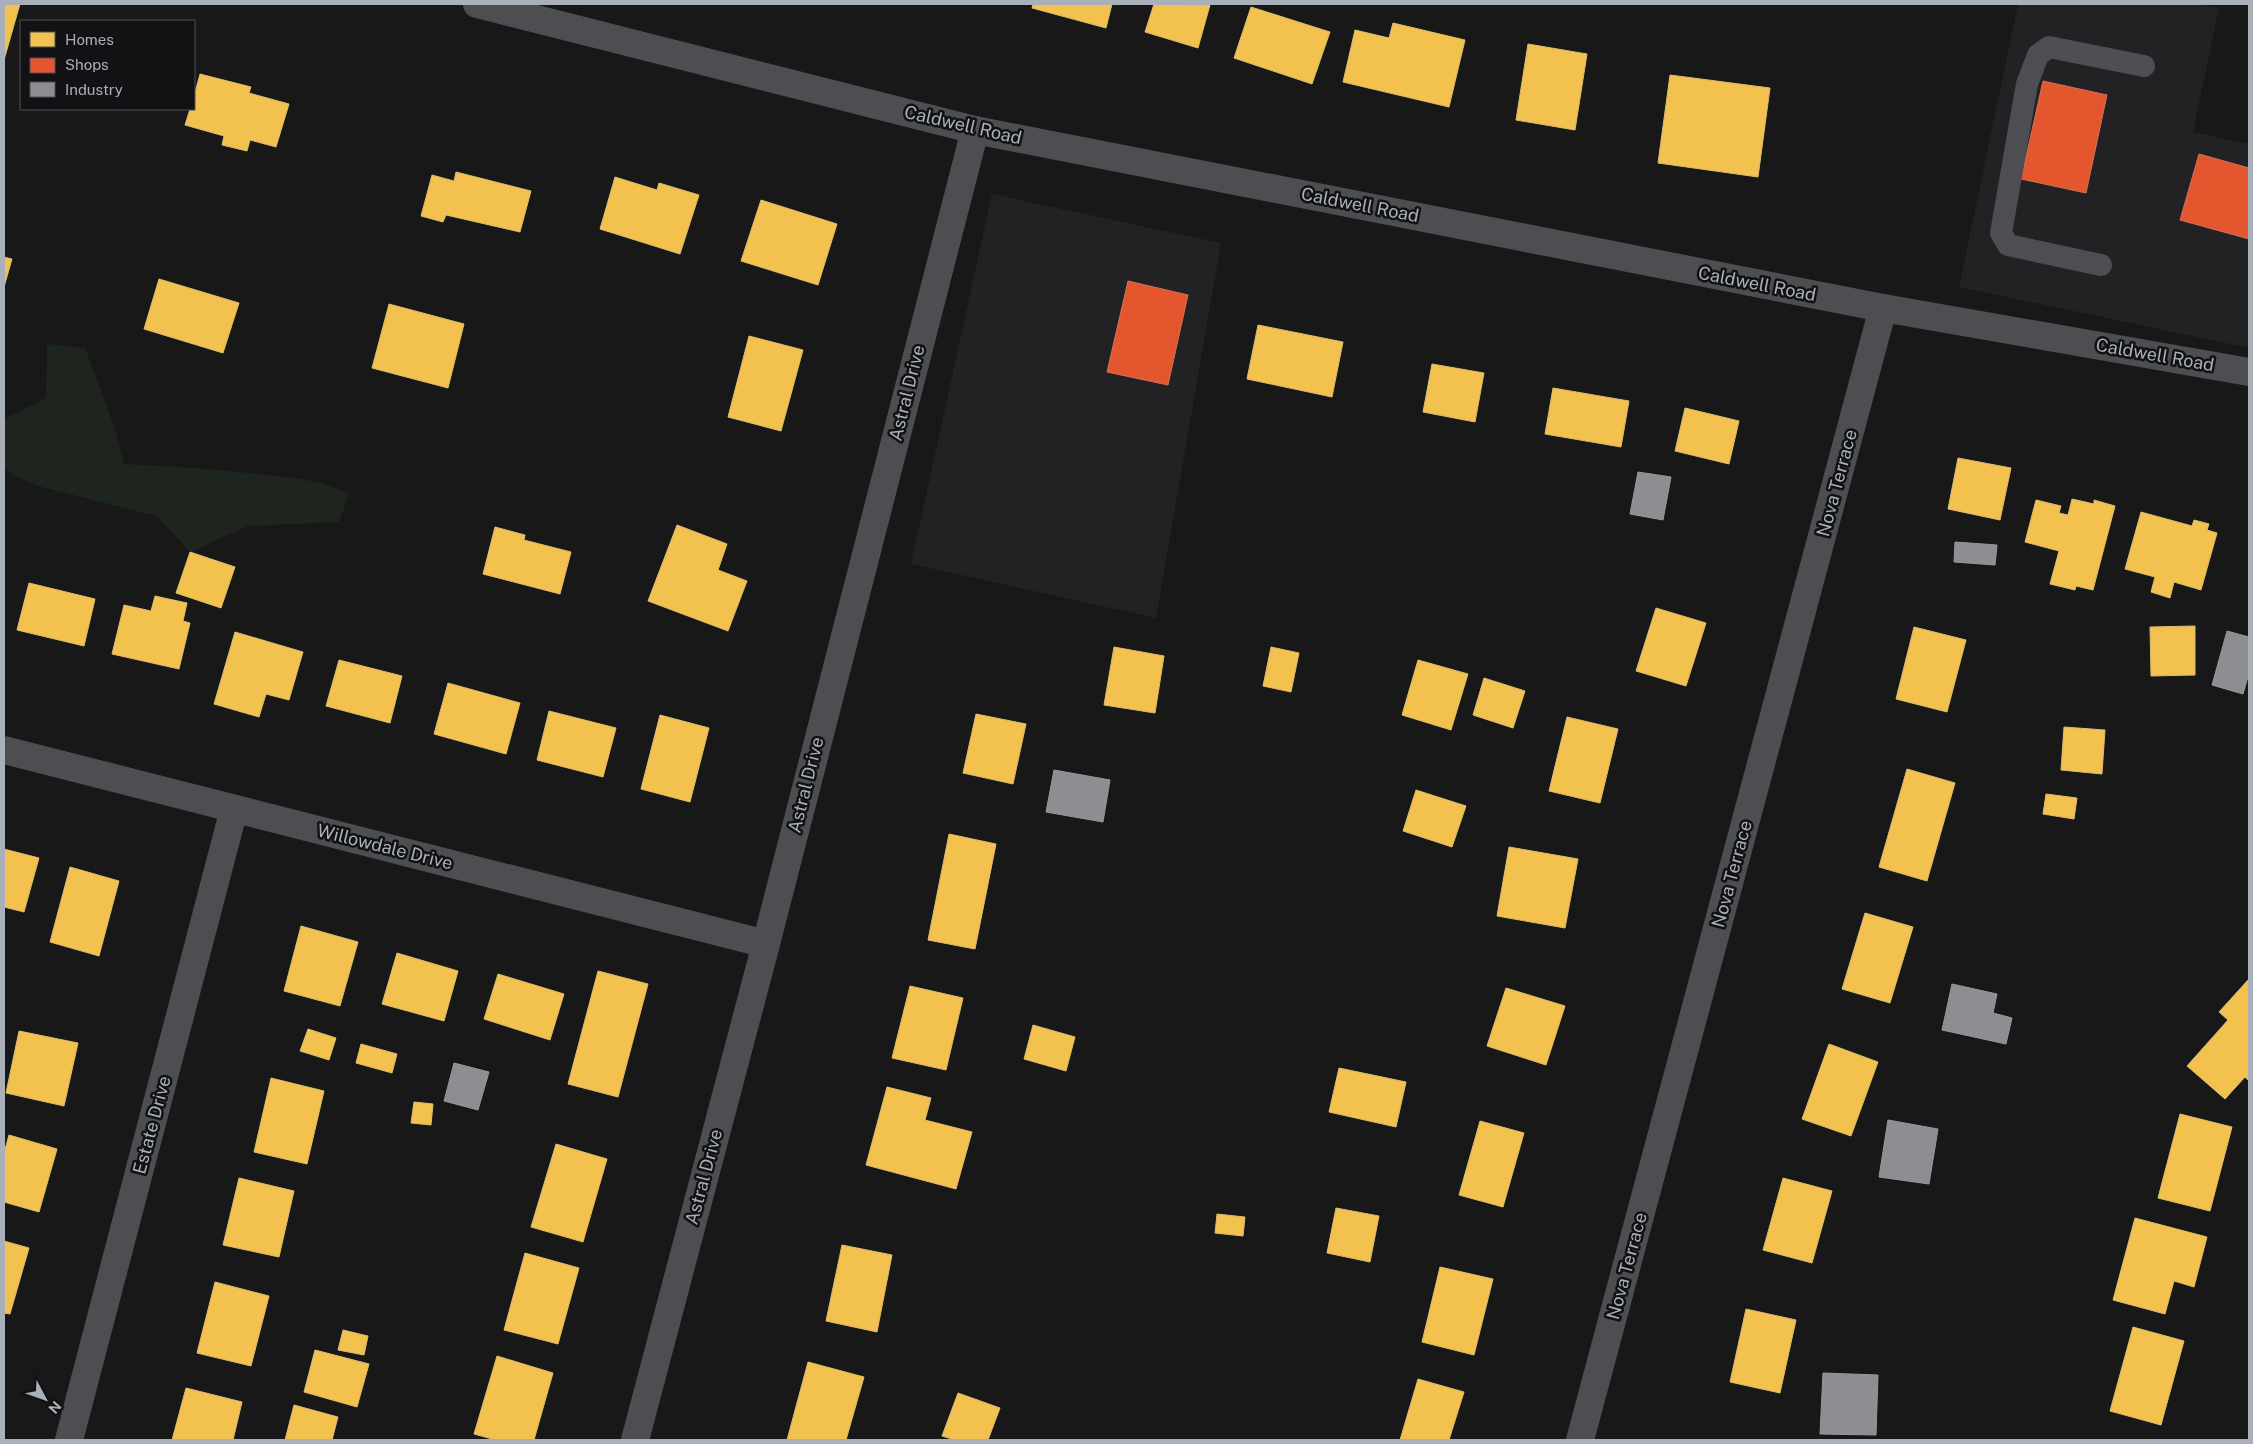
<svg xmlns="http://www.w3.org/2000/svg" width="2253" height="1444" font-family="'Public Sans',sans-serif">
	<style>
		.built { fill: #222224 }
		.green { fill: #1e251e }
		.homes { fill: #f2c14e; stroke: #dcbc6e }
		.shops { fill: #e4572e; stroke: #d27258 }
		.industry { fill: #8d8d92; stroke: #95989e }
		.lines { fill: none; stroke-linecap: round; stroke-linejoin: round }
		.service { stroke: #4c4e51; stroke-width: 22 }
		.minor { stroke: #4c4e51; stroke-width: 28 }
		.tertiary { stroke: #4c4e51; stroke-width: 28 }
		.labels { text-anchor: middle; stroke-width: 5; stroke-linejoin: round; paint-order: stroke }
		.street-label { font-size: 18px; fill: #a9b0b9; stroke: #121214 }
	</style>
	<rect width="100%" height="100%" fill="#181818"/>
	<!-- built -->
	<g class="built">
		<path d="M 2018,4 L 2198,4 L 2219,8 L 2193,132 L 2249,144 L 2249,348 L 1959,287 Z"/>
		<path d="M 992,194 L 1221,243 L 1156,618 L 911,564 Z"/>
	</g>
	<!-- green -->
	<path class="green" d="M 47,344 L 85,348 L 114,426 L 124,464 C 170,466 214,469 259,474 C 289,477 322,480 349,494 L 339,522 L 248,526 L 190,552 L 157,516 L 38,486 L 15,476 L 4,467 L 4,419 L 46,398 Z"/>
	<!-- homes -->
	<g class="homes">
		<path d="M 4,4 L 20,4 L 4,60 Z"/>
		<path d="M 1033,4 L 1112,4 L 1106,28 L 1032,8 Z"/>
		<path d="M 1154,4 L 1210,5 L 1198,48 L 1145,32 Z"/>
		<path d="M 1251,7 L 1330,32 L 1312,84 L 1234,58 Z"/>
		<path d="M 1393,23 L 1465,40 L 1449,107 L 1343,82 L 1355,30 L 1389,38 Z"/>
		<path d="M 1528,44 L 1587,54 L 1575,130 L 1516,120 Z"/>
		<path d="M 200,74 L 251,87 L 249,93 L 289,104 L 276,147 L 250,140 L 247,151 L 222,145 L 224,136 L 185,125 L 190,109 L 194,109 L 194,96 Z"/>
		<path d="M 1670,75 L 1770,88 L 1758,177 L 1658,163 Z"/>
		<path d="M 456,172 L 531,191 L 520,232 L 446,215 L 443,222 L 421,216 L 432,175 L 454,181 Z"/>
		<path d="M 615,177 L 657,190 L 659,183 L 699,195 L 680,254 L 600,229 Z"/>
		<path d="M 761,200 L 837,224 L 818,285 L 741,261 Z"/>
		<path d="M 4,257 L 12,259 L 4,287 Z"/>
		<path d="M 159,279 L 239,303 L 223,353 L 144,329 Z"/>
		<path d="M 389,304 L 464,324 L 448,388 L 372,368 Z"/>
		<path d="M 1258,325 L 1343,342 L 1332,397 L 1247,379 Z"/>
		<path d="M 749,336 L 803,350 L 781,431 L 728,417 Z"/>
		<path d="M 1432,364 L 1484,373 L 1475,422 L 1423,412 Z"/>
		<path d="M 1553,388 L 1629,401 L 1621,447 L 1545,434 Z"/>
		<path d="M 1685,408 L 1739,421 L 1729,464 L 1675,451 Z"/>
		<path d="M 1958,458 L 2011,468 L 2000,520 L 1948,509 Z"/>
		<path d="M 2072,499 L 2094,504 L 2094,500 L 2115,506 L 2093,590 L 2076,586 L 2075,590 L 2050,584 L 2059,551 L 2025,542 L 2036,500 L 2061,506 L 2059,513 L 2068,515 Z"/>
		<path d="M 2141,512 L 2192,526 L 2194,520 L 2209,524 L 2207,530 L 2217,533 L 2201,590 L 2174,582 L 2170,598 L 2151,592 L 2155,577 L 2125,569 Z"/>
		<path d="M 677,525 L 727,544 L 718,570 L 747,581 L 728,631 L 648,601 Z"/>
		<path d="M 495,527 L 525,535 L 524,540 L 571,552 L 560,594 L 483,574 Z"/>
		<path d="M 190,552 L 235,567 L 221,608 L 176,593 Z"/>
		<path d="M 29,583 L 95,599 L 84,646 L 17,630 Z"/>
		<path d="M 155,596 L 187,603 L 183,621 L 190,623 L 179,669 L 112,654 L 124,605 L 151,611 Z"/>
		<path d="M 1656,608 L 1706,623 L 1686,686 L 1636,671 Z"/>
		<path d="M 2195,626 L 2195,675 L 2151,676 L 2150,627 Z"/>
		<path d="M 1914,627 L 1966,640 L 1947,712 L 1896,699 Z"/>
		<path d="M 235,632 L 303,652 L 289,700 L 266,694 L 259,717 L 214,704 Z"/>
		<path d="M 1114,647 L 1164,656 L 1155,713 L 1104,705 Z"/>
		<path d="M 1271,647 L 1299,653 L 1291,692 L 1263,686 Z"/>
		<path d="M 339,660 L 402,676 L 390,723 L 326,706 Z"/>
		<path d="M 1418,660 L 1468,674 L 1451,730 L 1402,715 Z"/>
		<path d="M 1484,678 L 1525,691 L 1513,728 L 1473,715 Z"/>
		<path d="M 448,683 L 520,703 L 506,754 L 434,734 Z"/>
		<path d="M 549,711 L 616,728 L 603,777 L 537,760 Z"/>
		<path d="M 976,714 L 1026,724 L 1013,784 L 963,773 Z"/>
		<path d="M 660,715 L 709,728 L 690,802 L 641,789 Z"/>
		<path d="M 1567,717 L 1618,729 L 1600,803 L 1549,791 Z"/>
		<path d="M 2064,727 L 2105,730 L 2102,774 L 2061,770 Z"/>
		<path d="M 1907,769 L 1955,783 L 1927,881 L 1879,867 Z"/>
		<path d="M 1416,790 L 1466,806 L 1452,847 L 1403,831 Z"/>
		<path d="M 2046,794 L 2077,798 L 2074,819 L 2043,814 Z"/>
		<path d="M 949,834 L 996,844 L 975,949 L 928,940 Z"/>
		<path d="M 1509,847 L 1578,859 L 1565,928 L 1497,916 Z"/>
		<path d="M 4,849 L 39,858 L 24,912 L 4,907 Z"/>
		<path d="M 70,867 L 119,881 L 99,956 L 50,942 Z"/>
		<path d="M 1865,913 L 1913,927 L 1890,1003 L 1842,989 Z"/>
		<path d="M 301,926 L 358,942 L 340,1006 L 284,991 Z"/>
		<path d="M 397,953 L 458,971 L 444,1021 L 382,1004 Z"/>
		<path d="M 598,971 L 648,984 L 618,1097 L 568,1084 Z"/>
		<path d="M 498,974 L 564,994 L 550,1040 L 484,1019 Z"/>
		<path d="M 2248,980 L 2249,1081 L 2245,1077 L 2225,1099 L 2187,1066 L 2228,1020 L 2219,1012 Z"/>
		<path d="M 910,986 L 963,998 L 946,1070 L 892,1058 Z"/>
		<path d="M 1506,988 L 1565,1006 L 1546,1065 L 1487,1046 Z"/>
		<path d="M 1033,1025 L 1075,1037 L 1066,1071 L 1024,1059 Z"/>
		<path d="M 308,1029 L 336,1038 L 329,1060 L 300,1051 Z"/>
		<path d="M 19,1031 L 78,1043 L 64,1106 L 6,1093 Z"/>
		<path d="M 361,1044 L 397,1054 L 392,1073 L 356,1063 Z"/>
		<path d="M 1829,1044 L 1878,1062 L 1851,1136 L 1802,1119 Z"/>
		<path d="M 1339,1068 L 1406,1082 L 1396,1127 L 1329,1112 Z"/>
		<path d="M 271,1078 L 324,1091 L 307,1164 L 254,1152 Z"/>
		<path d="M 887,1087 L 931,1098 L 925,1120 L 972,1132 L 956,1189 L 866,1165 Z"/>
		<path d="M 414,1102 L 433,1104 L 431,1125 L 411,1123 Z"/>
		<path d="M 2180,1114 L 2232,1127 L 2210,1211 L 2158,1198 Z"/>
		<path d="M 1480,1121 L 1524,1133 L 1503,1207 L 1459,1195 Z"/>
		<path d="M 9,1135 L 57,1149 L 39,1212 L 4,1202 L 4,1153 Z"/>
		<path d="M 556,1144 L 607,1159 L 583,1242 L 531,1227 Z"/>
		<path d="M 239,1178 L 294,1191 L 279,1257 L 223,1245 Z"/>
		<path d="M 1783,1178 L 1832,1191 L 1812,1263 L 1763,1250 Z"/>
		<path d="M 1336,1208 L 1379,1216 L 1370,1262 L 1327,1253 Z"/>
		<path d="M 1217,1214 L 1245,1217 L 1243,1236 L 1215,1233 Z"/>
		<path d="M 2135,1218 L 2207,1237 L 2194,1287 L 2174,1281 L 2165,1314 L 2113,1300 Z"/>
		<path d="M 4,1241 L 29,1248 L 10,1314 L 4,1313 Z"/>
		<path d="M 842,1245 L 892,1255 L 877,1332 L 826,1321 Z"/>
		<path d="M 525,1253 L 579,1268 L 558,1344 L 504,1330 Z"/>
		<path d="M 1440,1267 L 1493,1279 L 1474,1355 L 1422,1342 Z"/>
		<path d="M 215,1282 L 269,1296 L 251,1366 L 197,1353 Z"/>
		<path d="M 1746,1309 L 1796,1320 L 1780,1393 L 1730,1382 Z"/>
		<path d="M 2133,1327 L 2184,1341 L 2161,1425 L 2110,1411 Z"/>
		<path d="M 343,1330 L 368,1336 L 364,1355 L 338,1350 Z"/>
		<path d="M 315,1350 L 369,1364 L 357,1407 L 304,1392 Z"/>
		<path d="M 497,1356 L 553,1373 L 534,1440 L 496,1440 L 474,1434 Z"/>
		<path d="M 808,1362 L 864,1377 L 846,1440 L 787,1440 Z"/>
		<path d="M 1418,1379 L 1464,1392 L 1449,1440 L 1400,1440 Z"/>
		<path d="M 186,1388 L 242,1402 L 233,1440 L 172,1440 Z"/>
		<path d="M 958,1393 L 1000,1408 L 988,1440 L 955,1440 L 942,1436 Z"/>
		<path d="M 294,1405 L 338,1417 L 332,1440 L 285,1440 Z"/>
	</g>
	<!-- shops -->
	<g class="shops">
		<path d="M 2043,81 L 2107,95 L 2086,193 L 2021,179 Z"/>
		<path d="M 2199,154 L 2249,168 L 2249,239 L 2180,220 Z"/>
		<path d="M 1128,281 L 1188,295 L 1168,385 L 1107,372 Z"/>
	</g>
	<!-- industry -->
	<g class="industry">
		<path d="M 1638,472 L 1671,477 L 1663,520 L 1630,514 Z"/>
		<path d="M 1955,542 L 1997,545 L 1995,565 L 1954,562 Z"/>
		<path d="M 2227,631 L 2249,637 L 2249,673 L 2243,694 L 2212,685 Z"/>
		<path d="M 1054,770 L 1110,780 L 1103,822 L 1046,812 Z"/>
		<path d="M 1952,984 L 1997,994 L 1993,1013 L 2012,1018 L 2006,1044 L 1942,1030 Z"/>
		<path d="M 454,1063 L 489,1072 L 478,1110 L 444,1101 Z"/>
		<path d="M 1888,1120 L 1938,1129 L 1929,1184 L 1879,1177 Z"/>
		<path d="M 1823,1373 L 1878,1375 L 1876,1435 L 1820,1434 Z"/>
	</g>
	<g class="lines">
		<!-- service -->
		<path class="service" d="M 2101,265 L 2008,245 L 2001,233 L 2027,84 L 2038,55 L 2049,47 L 2144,66"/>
		<!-- minor -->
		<g class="minor">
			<path d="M 4,750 L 766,944"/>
			<path d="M 69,1440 L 234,809"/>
			<path d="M 635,1440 L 766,944 L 975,130"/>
			<path d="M 1580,1440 L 1883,308"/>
		</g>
		<!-- tertiary -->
		<path class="tertiary" d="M 477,4 L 975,130 L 1883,308 L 2249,372"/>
	</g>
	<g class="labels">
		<!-- street labels -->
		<g class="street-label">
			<text transform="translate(963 125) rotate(13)" y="6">Caldwell Road</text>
			<text transform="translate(1360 205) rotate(11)" y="6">Caldwell Road</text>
			<text transform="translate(1757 284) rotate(11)" y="6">Caldwell Road</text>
			<text transform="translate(2155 355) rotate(10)" y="6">Caldwell Road</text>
			<text transform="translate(907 393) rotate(-76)" y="6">Astral Drive</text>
			<text transform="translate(1837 483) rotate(-75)" y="6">Nova Terrace</text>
			<text transform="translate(806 785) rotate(-76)" y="6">Astral Drive</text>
			<text transform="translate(385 847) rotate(14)" y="6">Willowdale Drive</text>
			<text transform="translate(1732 874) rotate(-75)" y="6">Nova Terrace</text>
			<text transform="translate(152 1125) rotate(-75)" y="6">Estate Drive</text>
			<text transform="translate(704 1177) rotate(-75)" y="6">Astral Drive</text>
			<text transform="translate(1627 1266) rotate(-75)" y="6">Nova Terrace</text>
		</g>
	</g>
	<!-- border -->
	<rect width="2253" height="1444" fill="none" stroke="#a9b0b9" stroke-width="10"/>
	<!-- legend -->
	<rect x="20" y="20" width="175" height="90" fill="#121214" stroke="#4e5156"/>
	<rect x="30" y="32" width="25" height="15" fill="#f2c14e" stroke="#4e5156"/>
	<text x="65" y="45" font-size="15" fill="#a9b0b9">Homes</text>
	<rect x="30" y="58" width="25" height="15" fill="#e4572e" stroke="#4e5156"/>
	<text x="65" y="70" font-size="15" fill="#a9b0b9">Shops</text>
	<rect x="30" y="82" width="25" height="15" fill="#8d8d92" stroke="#4e5156"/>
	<text x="65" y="95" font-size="15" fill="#a9b0b9">Industry</text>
	<!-- north arrow -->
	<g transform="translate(45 1399) rotate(131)" stroke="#121214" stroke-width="4" paint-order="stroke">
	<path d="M0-4L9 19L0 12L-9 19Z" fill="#a9b0b9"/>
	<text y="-8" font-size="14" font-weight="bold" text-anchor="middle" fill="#a9b0b9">N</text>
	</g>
</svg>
